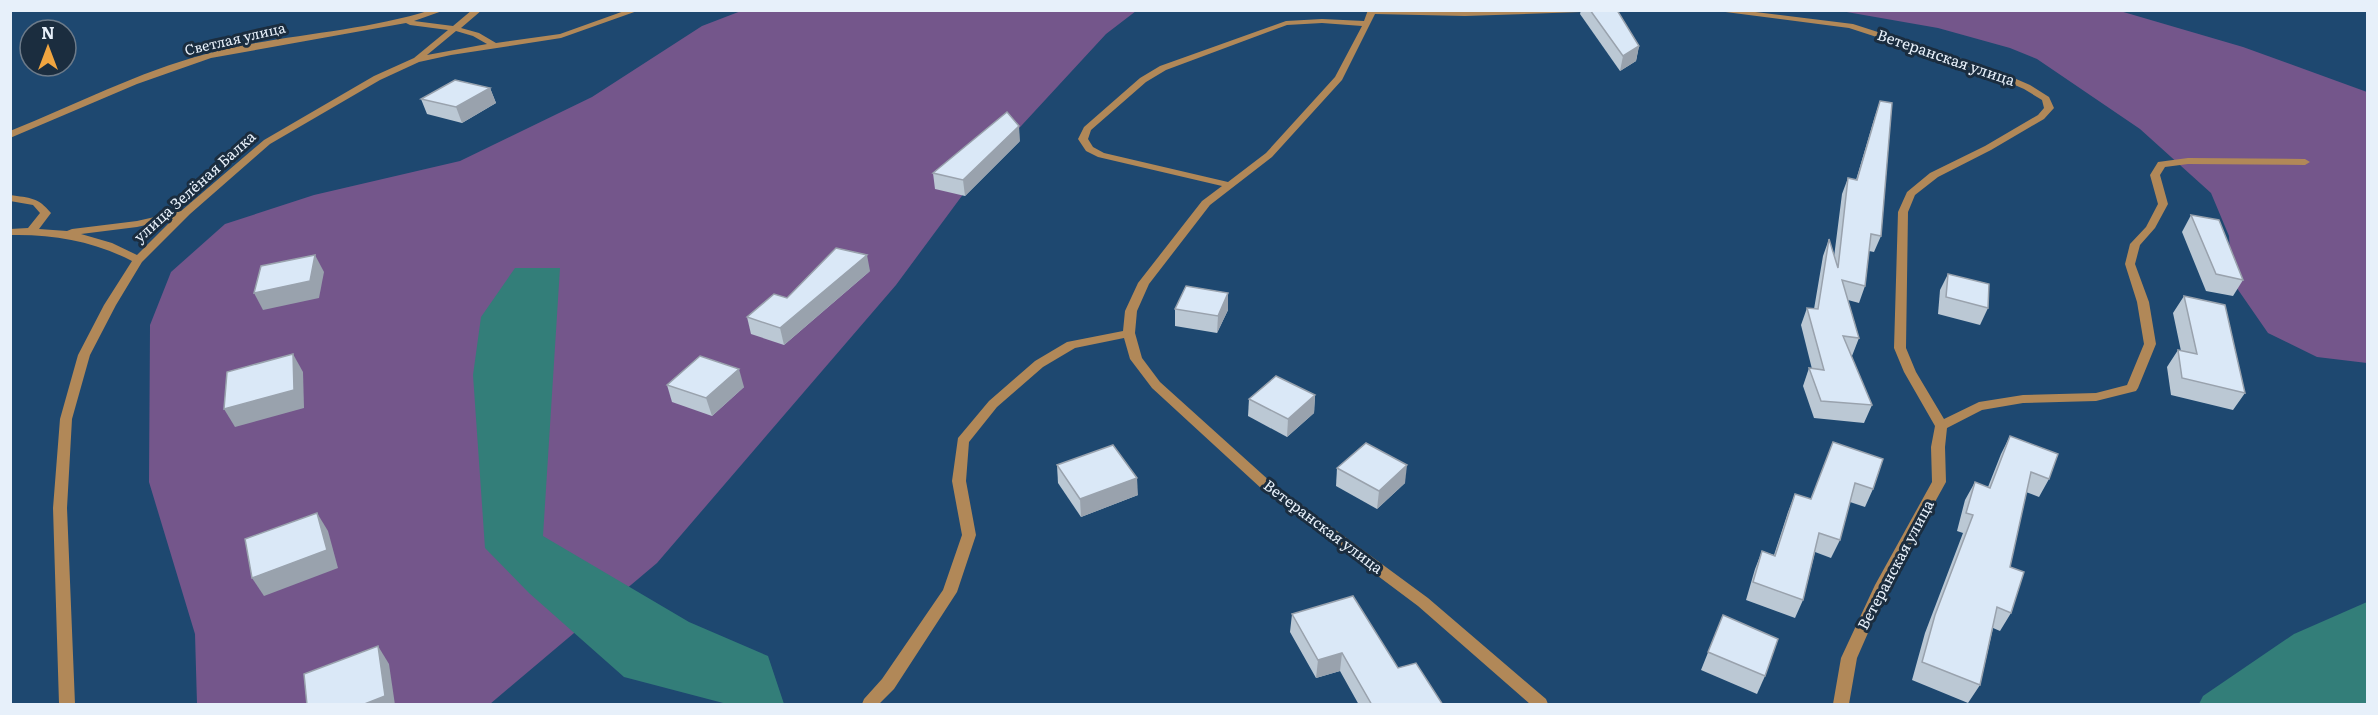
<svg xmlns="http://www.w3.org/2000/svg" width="2378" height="715" font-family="Literata,serif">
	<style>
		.green { fill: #74568b }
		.water { fill: #337e79 }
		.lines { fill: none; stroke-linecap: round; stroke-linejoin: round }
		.street { fill: #b18858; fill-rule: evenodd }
		.wall { fill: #bbc8d4 }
		.shaded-wall { fill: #99a2ad }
		.building { fill: #dae8f7; stroke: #99a2ad; stroke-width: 1.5 }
		.labels { text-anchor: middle; stroke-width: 6; stroke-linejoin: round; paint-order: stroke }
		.far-street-label { font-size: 14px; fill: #e7f0fa; stroke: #1b2d3f }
		.street-label { font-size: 15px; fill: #e7f0fa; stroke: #1b2d3f }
	</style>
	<rect width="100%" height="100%" fill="#1e4870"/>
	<!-- green -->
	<g class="green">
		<path d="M 741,11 L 1136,11 L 1106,34 L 984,166 L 896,285 L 657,563 L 490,704 L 197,704 L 195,634 L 149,482 L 150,325 L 171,272 L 225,224 L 314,195 L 460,161 L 592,97 L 702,26 Z"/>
		<path d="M 1841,11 L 2120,11 L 2243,47 L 2367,92 L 2367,363 L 2317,357 L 2268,333 L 2232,281 L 2229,236 L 2211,193 L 2140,129 L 2037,59 L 2010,48 L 1938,28 Z"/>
	</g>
	<!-- water -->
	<g class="water">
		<path d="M 515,268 L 560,268 L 543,536 L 689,622 L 768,656 L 784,704 L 727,704 L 624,677 L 529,593 L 485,548 L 473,375 L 481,317 Z"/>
		<path d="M 2367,602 L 2367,704 L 2199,704 L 2203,696 L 2294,634 Z"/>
	</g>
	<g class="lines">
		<!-- street -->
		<g class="street">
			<path d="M 431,10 L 445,10 L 414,21 L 453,26 L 472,10 L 482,10 L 461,28 L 479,33 L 496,43 L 560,34 L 627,10 L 640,10 L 561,38 L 451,55 L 419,62 L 380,80 L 270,144 L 190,214 L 142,262 L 116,305 L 90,355 L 72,419 L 67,508 L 75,704 L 59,704 L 53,508 L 60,419 L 78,355 L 104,305 L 132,261 C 93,241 54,234 10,235 L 10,229 L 28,228 L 40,213 L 33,205 L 10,201 L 10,195 C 30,198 38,197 51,213 L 39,229 L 67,231 L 72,229 L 137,221 L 181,211 L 264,140 L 374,76 L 414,58 L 448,30 L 410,25 L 406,23 L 211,58 L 137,84 L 10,138 L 10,131 C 75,105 138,72 206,54 C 280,34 358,33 431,10 ZM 456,31 L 473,36 L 487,44 L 427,55 ZM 173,219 L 137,255 L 112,243 L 81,234 L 137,227 Z"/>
			<path d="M 1368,10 L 1585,10 L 1581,12 L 1465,16 L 1375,14 L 1342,80 L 1272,157 L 1210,205 L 1149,284 L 1137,311 L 1135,333 L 1142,358 L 1160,382 L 1273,484 L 1428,598 L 1546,699 L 1548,704 L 1530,704 L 1418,606 L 1263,490 L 1152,388 L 1130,359 L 1124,338 L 1075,348 L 1043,367 L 997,407 L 969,442 L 966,481 L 976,535 L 957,592 L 894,689 L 879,704 L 862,704 L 864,699 L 882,679 L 943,590 L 962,535 L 952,481 L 958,438 L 989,401 L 1035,361 L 1067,342 L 1123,331 L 1125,311 L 1138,283 L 1202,201 L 1222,186 L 1098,157 L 1086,151 L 1078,139 L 1084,127 L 1140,78 L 1160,66 L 1286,21 L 1322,19 L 1364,21 ZM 1322,23 L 1362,26 L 1335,77 L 1266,153 L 1228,182 L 1104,153 L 1093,147 L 1088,139 L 1091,130 L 1146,82 L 1166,70 L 1287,25 Z"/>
			<path d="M 1710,10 L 1739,10 L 1853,24 L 1993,69 L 2030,85 L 2049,97 L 2054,108 L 2044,119 L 1991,150 L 1938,177 L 1915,195 L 1908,212 L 1906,348 L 1916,372 L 1944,419 L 1979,402 L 2023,395 L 2096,393 L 2127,385 L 2144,344 L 2137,302 L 2125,264 L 2130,244 L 2146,227 L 2158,204 L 2150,175 L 2158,162 L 2188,158 L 2305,159 L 2310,162 L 2305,165 L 2188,164 L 2165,167 L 2160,175 L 2168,204 L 2155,228 L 2140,245 L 2135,264 L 2149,302 L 2156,344 L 2138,388 L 2136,391 L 2096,401 L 2023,403 L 1982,410 L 1947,428 L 1945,447 L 1946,482 L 1889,585 L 1857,658 L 1849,704 L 1833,704 L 1841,658 L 1875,585 L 1932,482 L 1931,447 L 1935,426 L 1904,372 L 1894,348 L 1898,212 L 1907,192 L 1930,173 L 1985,146 L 2038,115 L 2044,108 L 2042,100 L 2024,89 L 1987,73 L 1849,28 Z"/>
		</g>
	</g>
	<!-- wall -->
	<g class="wall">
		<path d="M 1581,10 L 1617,10 L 1639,46 L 1636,61 L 1620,71 L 1580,14 Z"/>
		<path d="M 490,88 L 496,103 L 462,123 L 427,114 L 421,99 Z"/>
		<path d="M 1880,101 L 1881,236 L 1874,252 L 1869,251 L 1865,286 L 1859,303 L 1848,300 L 1859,338 L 1852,356 L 1851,355 L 1872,405 L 1864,423 L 1814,418 L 1803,386 L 1809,368 L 1812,369 L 1801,325 L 1807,308 L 1814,309 L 1823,256 L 1829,239 L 1834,257 L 1842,194 L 1848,178 L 1856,180 L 1875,116 Z"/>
		<path d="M 1020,141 L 965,196 L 935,189 L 933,173 Z"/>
		<path d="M 2191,215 L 2243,280 L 2233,296 L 2206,291 L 2182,232 Z"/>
		<path d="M 870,271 L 784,345 L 751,334 L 747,317 L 787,298 Z"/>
		<path d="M 1948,274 L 1988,308 L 1980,325 L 1938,314 L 1940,290 Z"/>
		<path d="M 1228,294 L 1228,310 L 1217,333 L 1175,326 L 1175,309 Z"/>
		<path d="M 2184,296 L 2245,393 L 2233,410 L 2171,395 L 2167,367 L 2178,350 L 2181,351 L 2173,313 Z"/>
		<path d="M 667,385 L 744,387 L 712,416 L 672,402 Z"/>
		<path d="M 1315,395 L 1314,413 L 1287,437 L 1248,416 L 1249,399 Z"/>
		<path d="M 2010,436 L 2049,479 L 2039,497 L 2026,492 L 2010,567 L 2011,613 L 2000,631 L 1993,628 L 1980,685 L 1968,703 L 1912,680 L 1925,633 L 1963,533 L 1957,531 L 1965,500 L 1975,482 L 1988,487 L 2001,454 Z"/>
		<path d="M 1833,442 L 1873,489 L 1865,507 L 1850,502 L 1840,540 L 1831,558 L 1815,552 L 1803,600 L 1795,618 L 1746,600 L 1755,569 L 1762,551 L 1774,555 L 1788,512 L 1795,494 L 1811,499 Z"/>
		<path d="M 1057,465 L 1138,495 L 1081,517 L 1058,483 Z"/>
		<path d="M 1337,468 L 1405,483 L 1377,509 L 1336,486 Z"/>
		<path d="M 1292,614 L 1398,668 L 1443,705 L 1359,705 L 1340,671 L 1316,678 L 1290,632 Z"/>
		<path d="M 1723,615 L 1765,676 L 1757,694 L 1701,670 Z"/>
	</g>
	<!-- shaded-wall -->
	<g class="shaded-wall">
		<path d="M 1639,46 L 1636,61 L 1620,71 L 1623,56 Z"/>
		<path d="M 490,88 L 496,103 L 462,123 L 456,107 Z"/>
		<path d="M 1019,126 L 1020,141 L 965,196 L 963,180 Z"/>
		<path d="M 315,255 L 324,272 L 319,298 L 263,310 L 254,293 Z"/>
		<path d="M 867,255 L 870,271 L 784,345 L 780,328 Z"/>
		<path d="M 1228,293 L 1228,310 L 1217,333 L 1218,316 Z"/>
		<path d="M 293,354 L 303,372 L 304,408 L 235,427 L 224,409 Z"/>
		<path d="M 739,369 L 744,387 L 712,416 L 706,398 Z"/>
		<path d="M 1315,395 L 1314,413 L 1287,437 L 1288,419 Z"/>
		<path d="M 1407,465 L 1405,483 L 1377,509 L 1379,491 Z"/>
		<path d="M 1137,478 L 1138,495 L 1081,517 L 1080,499 Z"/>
		<path d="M 317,513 L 328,531 L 338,568 L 264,596 L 252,578 Z"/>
		<path d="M 378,646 L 389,664 L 395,705 L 362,705 Z"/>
		<path d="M 1342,653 L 1340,671 L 1316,678 L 1318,660 Z"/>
	</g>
	<!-- building -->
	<g class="building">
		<path d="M 1590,10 L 1617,10 L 1639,46 L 1623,56 Z"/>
		<path d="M 455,80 L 490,88 L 456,107 L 421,99 Z"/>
		<path d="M 1880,101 L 1892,103 L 1881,236 L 1871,234 L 1865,286 L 1842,280 L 1859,338 L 1843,336 L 1872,405 L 1821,401 L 1809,368 L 1824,370 L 1807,308 L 1818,309 L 1829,239 L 1838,268 L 1848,178 L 1857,180 Z"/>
		<path d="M 1007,112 L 1019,126 L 963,180 L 933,173 Z"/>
		<path d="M 2191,215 L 2219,220 L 2243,280 L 2216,274 Z"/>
		<path d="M 836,248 L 867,255 L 780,328 L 747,317 L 774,294 L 787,298 Z"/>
		<path d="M 315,255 L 310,281 L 254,293 L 261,266 Z"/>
		<path d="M 1948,274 L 1989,284 L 1988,308 L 1946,297 Z"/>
		<path d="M 1186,286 L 1228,293 L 1218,316 L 1175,309 Z"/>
		<path d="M 2184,296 L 2225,305 L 2245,393 L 2182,378 L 2178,350 L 2197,354 Z"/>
		<path d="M 293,354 L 294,390 L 224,409 L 227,372 Z"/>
		<path d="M 700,356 L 739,369 L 706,398 L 667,385 Z"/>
		<path d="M 1276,376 L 1315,395 L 1288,419 L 1249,399 Z"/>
		<path d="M 2010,436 L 2058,454 L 2049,479 L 2031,472 L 2010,567 L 2024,572 L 2011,613 L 1997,607 L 1980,685 L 1922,662 L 1935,615 L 1973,515 L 1966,513 L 1975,482 L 1990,488 Z"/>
		<path d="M 1833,442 L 1883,459 L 1873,489 L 1855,483 L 1840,540 L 1819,533 L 1803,600 L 1753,582 L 1762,551 L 1775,556 L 1795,494 L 1811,499 Z"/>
		<path d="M 1366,443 L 1407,465 L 1379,491 L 1337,468 Z"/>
		<path d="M 1113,445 L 1137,478 L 1080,499 L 1057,465 Z"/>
		<path d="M 317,513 L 327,550 L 252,578 L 245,539 Z"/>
		<path d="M 1353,596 L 1398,668 L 1416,663 L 1443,705 L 1372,705 L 1342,653 L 1318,660 L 1292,614 Z"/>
		<path d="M 1723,615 L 1778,639 L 1765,676 L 1708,652 Z"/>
		<path d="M 378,646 L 385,696 L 362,705 L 307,705 L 304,674 Z"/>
	</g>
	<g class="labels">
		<!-- far-street labels -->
		<g class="far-street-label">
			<text transform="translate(235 39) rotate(-13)" y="5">Светлая улица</text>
		</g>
		<!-- street labels -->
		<g class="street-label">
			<text transform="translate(1946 58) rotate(19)" y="5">Ветеранская улица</text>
			<text transform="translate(195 187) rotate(-42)" y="5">улица Зелёная Балка</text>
			<text transform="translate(1323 527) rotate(37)" y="5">Ветеранская улица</text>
			<text transform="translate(1896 565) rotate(-62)" y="5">Ветеранская улица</text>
		</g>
	</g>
	<!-- border -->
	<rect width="2378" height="715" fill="none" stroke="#e7f0fa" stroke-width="24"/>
	<!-- north arrow -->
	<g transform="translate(48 48)"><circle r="28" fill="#1b2d3f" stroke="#6d7b8a" stroke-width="1.5"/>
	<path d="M0-4.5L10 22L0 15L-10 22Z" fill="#f1a540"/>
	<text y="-9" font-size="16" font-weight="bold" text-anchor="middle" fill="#e7f0fa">N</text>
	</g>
</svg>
